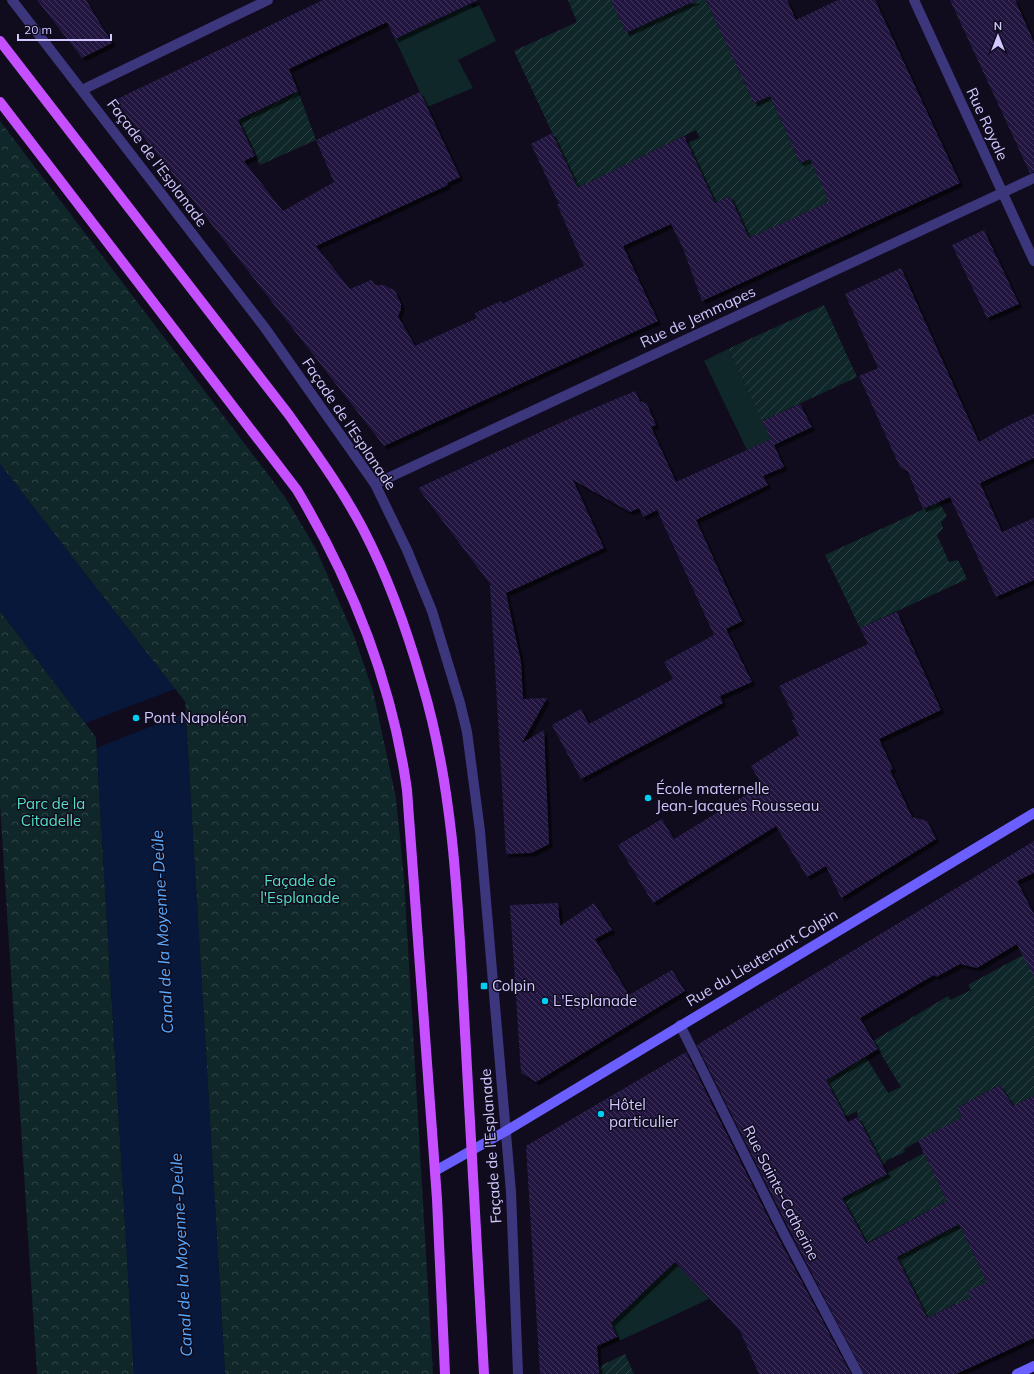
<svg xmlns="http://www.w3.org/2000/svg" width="1034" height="1374" font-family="Mulish,sans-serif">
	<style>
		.grass { fill: #0f2728 }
		.park { fill: url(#park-crowns) }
		.garden { fill: url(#garden-furrows) }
		.water { fill: #08183a }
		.pier { fill: #100c1e }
		.building { fill: url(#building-back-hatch); fill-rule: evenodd; filter: url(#shadow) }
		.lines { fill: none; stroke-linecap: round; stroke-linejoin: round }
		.street { stroke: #3c367d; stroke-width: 10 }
		.secondary { stroke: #6b5fff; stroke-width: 10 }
		.primary { stroke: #c64fff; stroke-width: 10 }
		.poi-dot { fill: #00cff3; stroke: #100c1e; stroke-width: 1.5 }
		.labels { text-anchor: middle; stroke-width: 3; stroke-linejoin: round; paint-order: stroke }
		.street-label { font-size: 15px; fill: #d1c8ff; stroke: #100c1e }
		.poi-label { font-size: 15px; fill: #d1c8ff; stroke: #100c1e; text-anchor: start }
		.park-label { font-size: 15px; fill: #54dfc3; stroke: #100c1e }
		.water-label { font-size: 16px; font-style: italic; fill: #56a9ff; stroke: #100c1e }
	</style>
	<defs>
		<pattern id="park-crowns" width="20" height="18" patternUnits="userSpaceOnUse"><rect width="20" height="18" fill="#0f2728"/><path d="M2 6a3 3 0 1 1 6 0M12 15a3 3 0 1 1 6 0" fill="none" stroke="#314548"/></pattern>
		<pattern id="garden-furrows" width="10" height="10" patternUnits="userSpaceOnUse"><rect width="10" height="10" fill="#0f2728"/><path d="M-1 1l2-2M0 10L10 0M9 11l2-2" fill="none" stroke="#314548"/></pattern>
		<pattern id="building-back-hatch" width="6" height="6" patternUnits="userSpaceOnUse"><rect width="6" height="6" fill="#21183f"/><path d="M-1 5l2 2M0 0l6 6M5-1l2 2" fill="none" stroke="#40385c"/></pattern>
		<filter id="shadow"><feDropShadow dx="3.5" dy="3.5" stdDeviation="0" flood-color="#0009"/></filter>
	</defs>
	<rect width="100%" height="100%" fill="#100c1e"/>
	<!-- grass -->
	<g class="grass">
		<path d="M 470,4 L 473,8 L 479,5 L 496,41 L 458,60 L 473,88 L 427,107 L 395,39 Z"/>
		<path d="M 728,349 L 771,439 L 747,450 L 704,361 Z"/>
		<path d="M 675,1262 L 709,1299 L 619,1341 L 611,1323 Z"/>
	</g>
	<!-- park -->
	<g class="park">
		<path d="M 0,121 L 285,497 L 316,549 L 354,636 L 373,691 L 396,798 L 404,879 L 433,1374 L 225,1374 L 185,702 L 0,464 Z"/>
		<path d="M 0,611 L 96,737 L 134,1374 L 37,1374 L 0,805 Z"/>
	</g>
	<!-- garden -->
	<g class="garden">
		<path d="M 568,0 L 611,0 L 626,33 L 697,0 L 706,0 L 754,103 L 770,96 L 800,163 L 810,159 L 816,173 L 828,167 L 847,209 L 823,219 L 818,207 L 749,238 L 730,196 L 715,203 L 687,143 L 700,138 L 696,130 L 578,188 L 514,51 L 577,22 Z"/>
		<path d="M 298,91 L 316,140 L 260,165 L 239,120 Z"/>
		<path d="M 824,305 L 857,377 L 762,421 L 728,349 Z"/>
		<path d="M 939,502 L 947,516 L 941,522 L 943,528 L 937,535 L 949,562 L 958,560 L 967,579 L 860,628 L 825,555 Z"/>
		<path d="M 1023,955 L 1034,958 L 1034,1096 L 1013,1106 L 999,1085 L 957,1108 L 969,1128 L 931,1134 L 904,1149 L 905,1152 L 887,1160 L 883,1166 L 858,1117 L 857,1111 L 845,1117 L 826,1080 L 861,1049 L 888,1093 L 901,1087 L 873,1041 L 948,996 L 950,1000 L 971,990 L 968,985 Z"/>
		<path d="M 924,1153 L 947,1201 L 867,1243 L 842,1198 Z"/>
		<path d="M 959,1224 L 987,1282 L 980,1318 L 965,1326 L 955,1304 L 927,1318 L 897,1257 Z"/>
		<path d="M 625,1354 L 634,1374 L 599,1374 L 598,1367 Z"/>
	</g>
	<!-- water -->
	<path class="water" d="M 0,464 L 185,702 L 225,1374 L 134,1374 L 96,737 L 0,611 Z"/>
	<!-- pier -->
	<path class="pier" d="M 175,689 L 185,702 L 185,713 L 97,748 L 96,737 L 86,723 Z"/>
	<!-- building -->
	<g class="building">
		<path d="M 37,0 L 86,0 L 112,43 L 82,58 Z"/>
		<path d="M 323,0 L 478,0 L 395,39 L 387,22 L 289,69 L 298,91 L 238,120 L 255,156 L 244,161 L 283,211 L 334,182 L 316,140 L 420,92 L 460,177 L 447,183 L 448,185 L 316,246 L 350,289 L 371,280 L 375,285 L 384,285 L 395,291 L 401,304 L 401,309 L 398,316 L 415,346 L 477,318 L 475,313 L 501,301 L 502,304 L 584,266 L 557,204 L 559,204 L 531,144 L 552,133 L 578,188 L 684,136 L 715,203 L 730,196 L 749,238 L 829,202 L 810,159 L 800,163 L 770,96 L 754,103 L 706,0 L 787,0 L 796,20 L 838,0 L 875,0 L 960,183 L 702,301 L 683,248 L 671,224 L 623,246 L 658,321 L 384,446 L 115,100 Z"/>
		<path d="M 611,0 L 697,0 L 626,33 Z"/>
		<path d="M 950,0 L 1015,0 L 1034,42 L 1034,172 L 1030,173 Z"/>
		<path d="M 984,230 L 1019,304 L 987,318 L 952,245 Z"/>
		<path d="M 901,268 L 979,442 L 1011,424 L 1034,414 L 1034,458 L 980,483 L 1002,532 L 1034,518 L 1034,580 L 996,597 L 950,497 L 923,509 L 908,472 L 900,467 L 859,376 L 878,368 L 845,294 Z"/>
		<path d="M 635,391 L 640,401 L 647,404 L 656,425 L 651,427 L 676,482 L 771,439 L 762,421 L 800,404 L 812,427 L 774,445 L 784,467 L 763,476 L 768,485 L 696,520 L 742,621 L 726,629 L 752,682 L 720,696 L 723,703 L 581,779 L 552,725 L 581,709 L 589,724 L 673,679 L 664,662 L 714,635 L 657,510 L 643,517 L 639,508 L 630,512 L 573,480 L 604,548 L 506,593 L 521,662 L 523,699 L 547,698 L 522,743 L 544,730 L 549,844 L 531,853 L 506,854 L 490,584 L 418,488 L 573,417 Z"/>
		<path d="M 897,612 L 941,710 L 879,739 L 893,769 L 890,770 L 912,817 L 927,821 L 936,839 L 841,898 L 826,866 L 807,877 L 776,826 L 653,903 L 618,845 L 662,819 L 674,839 L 762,785 L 751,766 L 799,735 L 792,720 L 795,719 L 779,686 L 868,644 L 860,628 Z"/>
		<path d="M 1034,841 L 1034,873 L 1017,881 L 1034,914 L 1034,978 L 1017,944 L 977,968 L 960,964 L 936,977 L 934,975 L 860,1018 L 878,1049 L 826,1080 L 848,1122 L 858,1117 L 887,1174 L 842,1198 L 867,1244 L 947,1201 L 918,1141 L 962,1117 L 957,1108 L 1000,1085 L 1013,1106 L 1034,1096 L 1034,1338 L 956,1374 L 864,1374 L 789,1229 L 697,1045 ZM 959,1224 L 987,1282 L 968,1291 L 971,1297 L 927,1318 L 897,1257 Z"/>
		<path d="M 558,903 L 560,926 L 594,903 L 612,930 L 595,939 L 629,995 L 672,970 L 685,991 L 536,1082 L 521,1073 L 510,905 Z"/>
		<path d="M 686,1052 L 777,1235 L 851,1374 L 759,1374 L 740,1331 L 675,1262 L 611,1323 L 617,1337 L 597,1346 L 599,1374 L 540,1374 L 526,1146 Z"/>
	</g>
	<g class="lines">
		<!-- street -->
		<g class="street">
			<path d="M 12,0 L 265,328 L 375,484 L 407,550 L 432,611 L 460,703 L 467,732 L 480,831 L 511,1192 L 518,1374"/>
			<path d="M 914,0 L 1034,261"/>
			<path d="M 82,90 L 268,0"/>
			<path d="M 375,484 L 1034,178"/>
			<path d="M 680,1025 L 783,1232 L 858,1374"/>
		</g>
		<!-- secondary -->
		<g class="secondary">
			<path d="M 435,1171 L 506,1131 L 1034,813"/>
			<path d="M 1017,1374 L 1034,1366"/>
		</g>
		<!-- primary -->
		<g class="primary">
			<path d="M 0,41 L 289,415 C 315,452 342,489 363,529 C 388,577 407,630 422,683 C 454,790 458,903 464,1014 C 471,1134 477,1254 484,1374"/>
			<path d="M 0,102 L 297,490 C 353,584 392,682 407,790 L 437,1199 L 445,1374"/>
		</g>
	</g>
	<!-- markers -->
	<g class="poi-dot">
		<circle cx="136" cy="718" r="4"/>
		<circle cx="648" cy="798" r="4"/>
		<rect x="480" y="982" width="8" height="8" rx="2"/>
		<circle cx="545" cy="1001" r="4"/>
		<circle cx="601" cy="1114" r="4"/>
	</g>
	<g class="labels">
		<!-- street labels -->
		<g class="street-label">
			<text transform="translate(987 124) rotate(65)" y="5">Rue Royale</text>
			<text transform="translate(157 163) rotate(53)" y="5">Façade de l'Esplanade</text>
			<text transform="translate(698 317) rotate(-25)" y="5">Rue de Jemmapes</text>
			<text transform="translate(349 424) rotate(56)" y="5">Façade de l'Esplanade</text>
			<text transform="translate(762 958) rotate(-31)" y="5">Rue du Lieutenant Colpin</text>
			<text transform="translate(491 1146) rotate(-94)" y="5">Façade de l'Esplanade</text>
			<text transform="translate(781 1193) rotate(63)" y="5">Rue Sainte-Catherine</text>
		</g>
		<!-- poi labels -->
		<g class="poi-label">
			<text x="144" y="723">Pont Napoléon</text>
			<text x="656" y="794">École maternelle<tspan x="656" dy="17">Jean-Jacques Rousseau</tspan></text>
			<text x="492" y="991">Colpin</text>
			<text x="553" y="1006">L'Esplanade</text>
			<text x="609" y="1110">Hôtel<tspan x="609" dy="17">particulier</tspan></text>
		</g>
		<!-- park labels -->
		<g class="park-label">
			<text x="51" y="809">Parc de la<tspan x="51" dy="17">Citadelle</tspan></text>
			<text x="300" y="886">Façade de<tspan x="300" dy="17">l'Esplanade</tspan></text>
		</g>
		<!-- water labels -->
		<g class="water-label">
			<text transform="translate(162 932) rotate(-93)" y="6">Canal de la Moyenne-Deûle</text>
			<text transform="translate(181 1255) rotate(-93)" y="6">Canal de la Moyenne-Deûle</text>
		</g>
	</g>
	<!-- north arrow -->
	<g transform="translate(998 36)" stroke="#100c1e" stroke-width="3" paint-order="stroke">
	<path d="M0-3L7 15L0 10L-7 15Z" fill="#d1c8ff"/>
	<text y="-6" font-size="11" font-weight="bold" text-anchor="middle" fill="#d1c8ff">N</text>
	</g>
	<!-- scale -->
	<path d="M18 34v6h93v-6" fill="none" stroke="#d1c8ff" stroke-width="2"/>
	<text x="24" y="34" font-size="12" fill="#d1c8ff" stroke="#100c1e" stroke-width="3" paint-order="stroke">20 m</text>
</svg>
